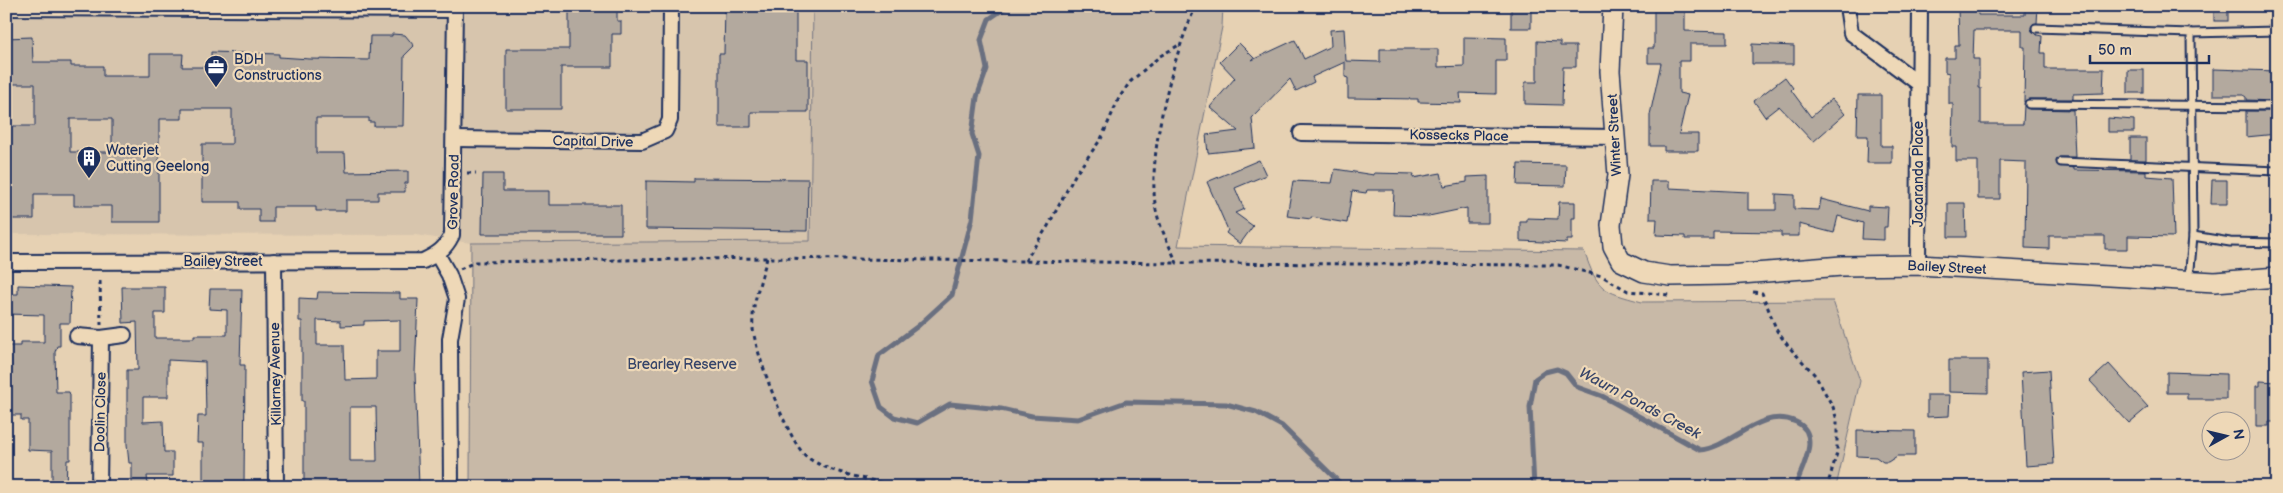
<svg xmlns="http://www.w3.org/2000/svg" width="2283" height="493" font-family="'Balsamiq Sans',sans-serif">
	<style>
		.built { fill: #d7c5ad }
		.green { fill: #c8b9a7; stroke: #727482 }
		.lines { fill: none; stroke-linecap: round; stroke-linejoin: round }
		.stream { stroke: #6b6f80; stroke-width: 5 }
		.building { fill: #b3a99e; stroke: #1b2f5e; fill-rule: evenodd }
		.lane-casing { stroke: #1b2f5e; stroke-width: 11 }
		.street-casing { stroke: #1b2f5e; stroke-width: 18 }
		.secondary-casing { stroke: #1b2f5e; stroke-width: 22 }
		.path { stroke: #1b2f5e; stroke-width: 3; stroke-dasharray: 4 4; stroke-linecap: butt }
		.lane { stroke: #eed8b7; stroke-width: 7 }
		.street { stroke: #eed8b7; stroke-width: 14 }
		.secondary { stroke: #eed8b7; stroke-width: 19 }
		.labels { text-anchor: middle; stroke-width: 4.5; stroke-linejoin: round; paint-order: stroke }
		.poi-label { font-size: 14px; fill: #1b2f5e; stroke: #eed8b7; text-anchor: start }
		.street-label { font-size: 14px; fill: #1b2f5e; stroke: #eed8b7 }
		.park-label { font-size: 14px; fill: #354469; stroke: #eed8b7 }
		.water-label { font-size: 15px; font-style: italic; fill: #364469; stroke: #eed8b7 }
	</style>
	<rect width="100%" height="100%" fill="#e6d1b3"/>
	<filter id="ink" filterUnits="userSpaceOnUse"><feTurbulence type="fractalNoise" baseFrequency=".02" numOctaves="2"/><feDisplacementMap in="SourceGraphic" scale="10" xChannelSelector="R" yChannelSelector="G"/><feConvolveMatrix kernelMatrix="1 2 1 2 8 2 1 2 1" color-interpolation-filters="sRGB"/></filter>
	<g filter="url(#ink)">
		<!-- built -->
		<path class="built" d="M 6,6 L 813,6 L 810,241 L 471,243 L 415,235 L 6,234 Z"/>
		<!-- green -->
		<path class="green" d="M 813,6 L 1223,6 L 1222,27 L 1178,246 L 1584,251 C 1598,291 1602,291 1642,302 L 1833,301 L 1860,381 L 1836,487 L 470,487 L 471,243 L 810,241 Z"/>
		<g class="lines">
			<!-- stream -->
			<g class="stream">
				<path d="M 1013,6 L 1005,8 L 989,19 L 981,40 L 987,69 L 977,97 L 972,134 L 979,156 L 972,219 L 952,295 L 918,326 L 879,355 L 872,381 L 881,407 L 894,417 L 917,423 L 950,404 L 1001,409 L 1032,416 L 1078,419 L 1126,402 L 1226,404 L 1256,412 L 1282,426 L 1344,487"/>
				<path d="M 1534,487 L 1530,407 L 1535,379 L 1545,372 L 1557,369 L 1566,373 L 1577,387 L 1602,396 L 1700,450 C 1733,447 1760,406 1796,422 C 1822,434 1802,468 1795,487"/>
			</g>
		</g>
		<!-- building -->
		<g class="building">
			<path d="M 569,6 L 617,6 L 617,21 L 621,21 L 621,34 L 612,34 L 612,67 L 561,67 L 561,109 L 506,109 L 506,49 L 569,49 Z"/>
			<path d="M 725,6 L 796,6 L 796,60 L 808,60 L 808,112 L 751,112 L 751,127 L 719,127 L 719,54 L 724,54 Z"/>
			<rect x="1511" y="6" width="20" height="22"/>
			<path d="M 1958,6 L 1978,6 L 1978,15 L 2025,15 L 2025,6 L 2038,6 L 2037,23 L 2033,24 L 2031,28 L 2037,35 L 2042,36 L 2041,53 L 2045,53 L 2045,69 L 2104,69 L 2103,93 L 2073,94 L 2073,99 L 2029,99 L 2024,102 L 2025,47 L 2022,47 L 2022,30 L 1974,30 L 1973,59 L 1979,59 L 1979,88 L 1981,88 L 1981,124 L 2023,124 L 2024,105 L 2029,109 L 2073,110 L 2075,157 L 2059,157 L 2056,161 L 2057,165 L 2074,168 L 2074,170 L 2146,171 L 2146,176 L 2172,178 L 2174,237 L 2128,236 L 2128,249 L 2105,249 L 2105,236 L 2049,236 L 2049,249 L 2025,248 L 2026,162 L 2000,161 L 2000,199 L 1978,199 L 1978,161 L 1956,161 L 1956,147 L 1952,147 L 1953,104 L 1949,104 L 1949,73 L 1945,72 L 1945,58 L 1955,58 L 1955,45 L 1959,45 Z"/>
			<rect x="2214" y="6" width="14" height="15"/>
			<path d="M 1654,8 L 1685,8 L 1685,31 L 1727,32 L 1727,44 L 1690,44 L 1690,61 L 1679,61 L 1679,93 L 1688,95 L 1679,134 L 1698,134 L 1698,151 L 1664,151 L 1664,146 L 1650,146 L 1650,115 L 1661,63 L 1648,63 L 1648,48 L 1654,48 Z"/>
			<path d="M 1344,29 L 1346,61 L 1380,62 L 1380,49 L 1438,49 L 1438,67 L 1464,66 L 1464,37 L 1506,38 L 1506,61 L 1496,61 L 1496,94 L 1460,93 L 1461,103 L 1418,102 L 1418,99 L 1348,98 L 1348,78 L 1345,77 L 1345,62 L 1312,77 L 1314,82 L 1296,91 L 1290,79 L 1252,118 L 1255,148 L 1208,153 L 1206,135 L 1238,131 L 1210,107 L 1235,78 L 1220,62 L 1239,43 L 1254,58 L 1252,60 L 1295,40 L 1304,59 L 1331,46 L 1330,30 Z"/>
			<path d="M 392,34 L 405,35 L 414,46 L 404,56 L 403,126 L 374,126 L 374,122 L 369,122 L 369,118 L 316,118 L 316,153 L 345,153 L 346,172 L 408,171 L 408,183 L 405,183 L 405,192 L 378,192 L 378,200 L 346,200 L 346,211 L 316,211 L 316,207 L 273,207 L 273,222 L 259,222 L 259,209 L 240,209 L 240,202 L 202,202 L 202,144 L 232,144 L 232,109 L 182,109 L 182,119 L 159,119 L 159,222 L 112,222 L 112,206 L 74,206 L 74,194 L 34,194 L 34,219 L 6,219 L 6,126 L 35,126 L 35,84 L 6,84 L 6,38 L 32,37 L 33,62 L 71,62 L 71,66 L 103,66 L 103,76 L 150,76 L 150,54 L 183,54 L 182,67 L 211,67 L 211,52 L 279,54 L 279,57 L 310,59 L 369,60 L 370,36 L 392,36 ZM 70,119 L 112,119 L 112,152 L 70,152 Z"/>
			<path d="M 1537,41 L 1560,42 L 1560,46 L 1576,46 L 1576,67 L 1563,67 L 1562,105 L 1525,104 L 1525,82 L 1537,82 Z"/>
			<path d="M 1752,44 L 1794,46 L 1794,64 L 1752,64 Z"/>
			<path d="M 2213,69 L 2277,71 L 2277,101 L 2246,100 L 2246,97 L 2243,95 L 2213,95 Z"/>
			<rect x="2128" y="70" width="16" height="23"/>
			<path d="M 1785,77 L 1793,88 L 1791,90 L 1811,117 L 1832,99 L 1845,114 L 1813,142 L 1779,106 L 1765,117 L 1754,101 Z"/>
			<path d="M 1858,95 L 1881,95 L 1881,146 L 1892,146 L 1892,163 L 1867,163 L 1868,136 L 1857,136 Z"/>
			<path d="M 2246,111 L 2277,111 L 2277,134 L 2246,137 Z"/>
			<path d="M 2108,118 L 2134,120 L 2134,132 L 2108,132 Z"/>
			<rect x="2130" y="138" width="16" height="22"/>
			<path d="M 1259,160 L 1266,175 L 1235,188 L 1244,209 L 1235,213 L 1253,226 L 1240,244 L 1226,233 L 1228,230 L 1207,182 Z"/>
			<path d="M 1518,164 L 1566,165 L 1565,186 L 1517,185 Z"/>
			<path d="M 1335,169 L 1374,175 L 1374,173 L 1414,174 L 1413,178 L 1441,173 L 1444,186 L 1467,182 L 1467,177 L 1488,176 L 1488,223 L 1467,223 L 1467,208 L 1429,216 L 1393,215 L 1394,190 L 1367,190 L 1366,193 L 1352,191 L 1347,223 L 1311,217 L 1311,219 L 1287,216 L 1293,181 L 1332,183 Z"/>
			<path d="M 483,174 L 503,174 L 503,191 L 549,191 L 549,205 L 621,205 L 621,234 L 482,234 Z"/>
			<path d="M 694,178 L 808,179 L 807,231 L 646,229 L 646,181 L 694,182 Z"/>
			<path d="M 2212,180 L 2227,180 L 2227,204 L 2211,204 Z"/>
			<path d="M 1651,181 L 1669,181 L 1669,188 L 1748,192 L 1748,210 L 1776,210 L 1776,194 L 1794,195 L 1794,209 L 1819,210 L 1821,199 L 1868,211 L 1868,206 L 1888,207 L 1887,227 L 1884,227 L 1884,240 L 1862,239 L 1863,223 L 1838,216 L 1834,233 L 1799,224 L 1799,236 L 1781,236 L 1781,232 L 1713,231 L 1713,239 L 1685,239 L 1685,236 L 1656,235 L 1657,219 L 1650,219 Z"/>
			<path d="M 1559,202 L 1575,202 L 1575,218 L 1572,218 L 1572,240 L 1567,240 L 1567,243 L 1520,241 L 1520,222 L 1527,222 L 1527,218 L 1558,219 Z"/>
			<path d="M 1948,203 L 1965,203 L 1966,237 L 1948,237 Z"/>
			<path d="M 18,285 L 71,287 L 70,323 L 60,323 L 60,346 L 57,346 L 55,352 L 56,392 L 69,392 L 70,395 L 70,460 L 67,460 L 66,487 L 52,487 L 52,451 L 28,450 L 28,420 L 21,420 L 21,415 L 6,415 L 6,346 L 20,346 L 20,342 L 44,342 L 44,315 L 6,314 L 6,294 L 18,294 Z"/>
			<path d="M 122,287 L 165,287 L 165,313 L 155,313 L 155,338 L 194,338 L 194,335 L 227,335 L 227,310 L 209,309 L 210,289 L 242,289 L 240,365 L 245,365 L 244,484 L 203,484 L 203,443 L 197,443 L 198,416 L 206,416 L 205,362 L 168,360 L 168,397 L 143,397 L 143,422 L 163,421 L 164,452 L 173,452 L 173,476 L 147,476 L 148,485 L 132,486 L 132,463 L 129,463 L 127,444 L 127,370 L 138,370 L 137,322 L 123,323 Z"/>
			<path d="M 318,292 L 400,293 L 400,299 L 418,299 L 415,373 L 419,487 L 304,487 L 304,401 L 302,401 L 302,321 L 299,321 L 299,298 L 317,299 ZM 317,320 L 341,321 L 341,326 L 364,325 L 364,321 L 400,320 L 400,351 L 376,351 L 376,379 L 345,380 L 344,345 L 317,345 ZM 350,407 L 376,407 L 377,461 L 350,461 Z"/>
			<path d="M 1949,360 L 1988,360 L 1988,393 L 1949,392 Z"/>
			<path d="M 2109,364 L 2148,407 L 2129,423 L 2090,381 Z"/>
			<path d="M 2049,370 L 2054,464 L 2026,466 L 2021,372 Z"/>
			<path d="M 2167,372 L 2226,374 L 2226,399 L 2187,399 L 2187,393 L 2167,393 Z"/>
			<path d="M 2260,381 L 2277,382 L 2277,422 L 2269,422 L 2269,426 L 2256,426 L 2256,386 L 2260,386 Z"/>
			<path d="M 1927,395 L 1950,395 L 1949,416 L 1927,417 Z"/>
			<path d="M 1857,430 L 1915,431 L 1915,456 L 1897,456 L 1888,462 L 1883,462 L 1876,457 L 1857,456 Z"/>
		</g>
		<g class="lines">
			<defs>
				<g id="lane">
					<path d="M 2036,28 L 2191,33 L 2193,236 L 2189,280"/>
					<path d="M 2191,33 L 2277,31"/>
					<path d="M 2029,104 L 2277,106"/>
					<path d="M 2061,162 L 2277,171"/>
					<path d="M 2193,236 L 2230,242 L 2277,243"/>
				</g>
				<g id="street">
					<path d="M 1847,6 L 1851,33 L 1918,83"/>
					<path d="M 6,8 L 455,10"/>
					<path d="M 1301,133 L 1616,137"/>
					<path d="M 454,139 L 642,141 L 665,131 L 670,120 L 671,6"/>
					<path d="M 437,254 L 449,275 L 457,299 L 450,339 L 451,487"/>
					<path d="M 274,261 L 276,487"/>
					<path d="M 6,262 L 423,261 C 438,254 445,249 452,235 L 455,6"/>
					<path d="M 1918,265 L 1920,6"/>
					<path d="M 77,336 L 101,338 L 124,335"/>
					<path d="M 99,487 L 101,338"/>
				</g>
				<path id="secondary" d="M 1613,6 L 1610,71 L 1618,175 L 1611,225 L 1613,246 L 1621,261 L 1644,272 L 1670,276 L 1728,275 L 1842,266 L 1918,265 L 2215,282 L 2277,277"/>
			</defs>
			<!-- lane casing -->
			<use href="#lane" class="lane-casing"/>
			<!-- street casing -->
			<use href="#street" class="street-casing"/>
			<!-- secondary casing -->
			<use href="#secondary" class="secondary-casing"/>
			<!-- path -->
			<g class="path">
				<path d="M 1196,6 C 1173,55 1146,156 1156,210 C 1160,228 1169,245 1177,263 L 1558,265 L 1602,276 L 1628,291 L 1669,295"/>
				<path d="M 467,173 L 476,173"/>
				<path d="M 767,258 C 761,281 751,305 753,329 C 756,354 788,442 807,457 C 829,474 874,480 901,487"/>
				<path d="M 1025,261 L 1048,226 L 1075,175 L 1101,139 L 1119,98 L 1130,82 L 1160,56 L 1179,45"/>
				<path d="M 460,269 L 475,262 L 767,258 L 1177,263"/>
				<path d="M 100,281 L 101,325"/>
				<path d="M 1753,292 L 1762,293 L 1777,331 L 1789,347 L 1815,375 L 1833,407 L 1837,420 L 1837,453 L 1827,487"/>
			</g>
			<!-- lane -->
			<use href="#lane" class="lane"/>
			<!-- street -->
			<use href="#street" class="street"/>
			<!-- secondary -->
			<use href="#secondary" class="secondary"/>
		</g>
	</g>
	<!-- icons -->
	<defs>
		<symbol id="office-pin" viewBox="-11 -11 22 30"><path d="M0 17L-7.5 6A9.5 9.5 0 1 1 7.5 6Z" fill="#1b2f5e" stroke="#eed8b7"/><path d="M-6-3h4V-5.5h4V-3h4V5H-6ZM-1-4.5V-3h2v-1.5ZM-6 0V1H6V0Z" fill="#fff"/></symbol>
		<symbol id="building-pin" viewBox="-11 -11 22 30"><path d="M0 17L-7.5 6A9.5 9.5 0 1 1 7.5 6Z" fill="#1b2f5e" stroke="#eed8b7"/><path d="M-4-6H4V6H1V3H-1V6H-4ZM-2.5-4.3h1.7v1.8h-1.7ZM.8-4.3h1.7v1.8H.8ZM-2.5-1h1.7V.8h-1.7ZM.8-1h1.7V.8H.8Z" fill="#fff"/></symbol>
	</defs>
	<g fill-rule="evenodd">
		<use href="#office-pin" x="202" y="53" width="28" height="38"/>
		<use href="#building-pin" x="75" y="144" width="28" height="38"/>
	</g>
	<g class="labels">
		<!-- poi labels -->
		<g class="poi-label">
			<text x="234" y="64">BDH<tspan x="234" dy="16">Constructions</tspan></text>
			<text x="106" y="155">Waterjet<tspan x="106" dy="16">Cutting Geelong</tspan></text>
		</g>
		<!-- street labels -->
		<g class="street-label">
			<text transform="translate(1459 135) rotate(1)" y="5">Kossecks Place</text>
			<text transform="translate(1614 135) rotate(-93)" y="5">Winter Street</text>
			<text transform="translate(593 141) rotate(1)" y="5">Capital Drive</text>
			<text transform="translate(1918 174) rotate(-90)" y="5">Jacaranda Place</text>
			<text transform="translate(453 192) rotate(-89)" y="5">Grove Road</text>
			<text x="223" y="266">Bailey Street</text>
			<text transform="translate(1947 267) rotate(3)" y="5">Bailey Street</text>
			<text transform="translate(275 374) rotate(-91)" y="5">Killarney Avenue</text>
			<text transform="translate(100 412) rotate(-89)" y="5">Doolin Close</text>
		</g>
		<!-- park labels -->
		<g class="park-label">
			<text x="682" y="369">Brearley Reserve</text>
		</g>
		<!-- water labels -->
		<g class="water-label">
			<text transform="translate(1640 403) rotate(28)" y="5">Waurn Ponds Creek</text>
		</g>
	</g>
	<!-- margin -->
	<rect width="2283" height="493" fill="none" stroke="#eed8b7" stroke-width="25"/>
	<rect x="12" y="12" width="2258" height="468" fill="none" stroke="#1b2f5e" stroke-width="2" filter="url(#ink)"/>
	<!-- north arrow -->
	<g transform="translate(2226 436) rotate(82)"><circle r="24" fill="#eed8b7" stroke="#9a9493"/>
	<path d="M0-4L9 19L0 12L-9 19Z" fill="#1b2f5e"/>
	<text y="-8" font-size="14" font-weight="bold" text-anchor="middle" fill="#1b2f5e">N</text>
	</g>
	<!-- scale -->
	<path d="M2090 55v8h119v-8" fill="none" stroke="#1b2f5e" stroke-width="2.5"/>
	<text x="2098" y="55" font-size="15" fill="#1b2f5e" stroke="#eed8b7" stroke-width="4" paint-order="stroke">50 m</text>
</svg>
